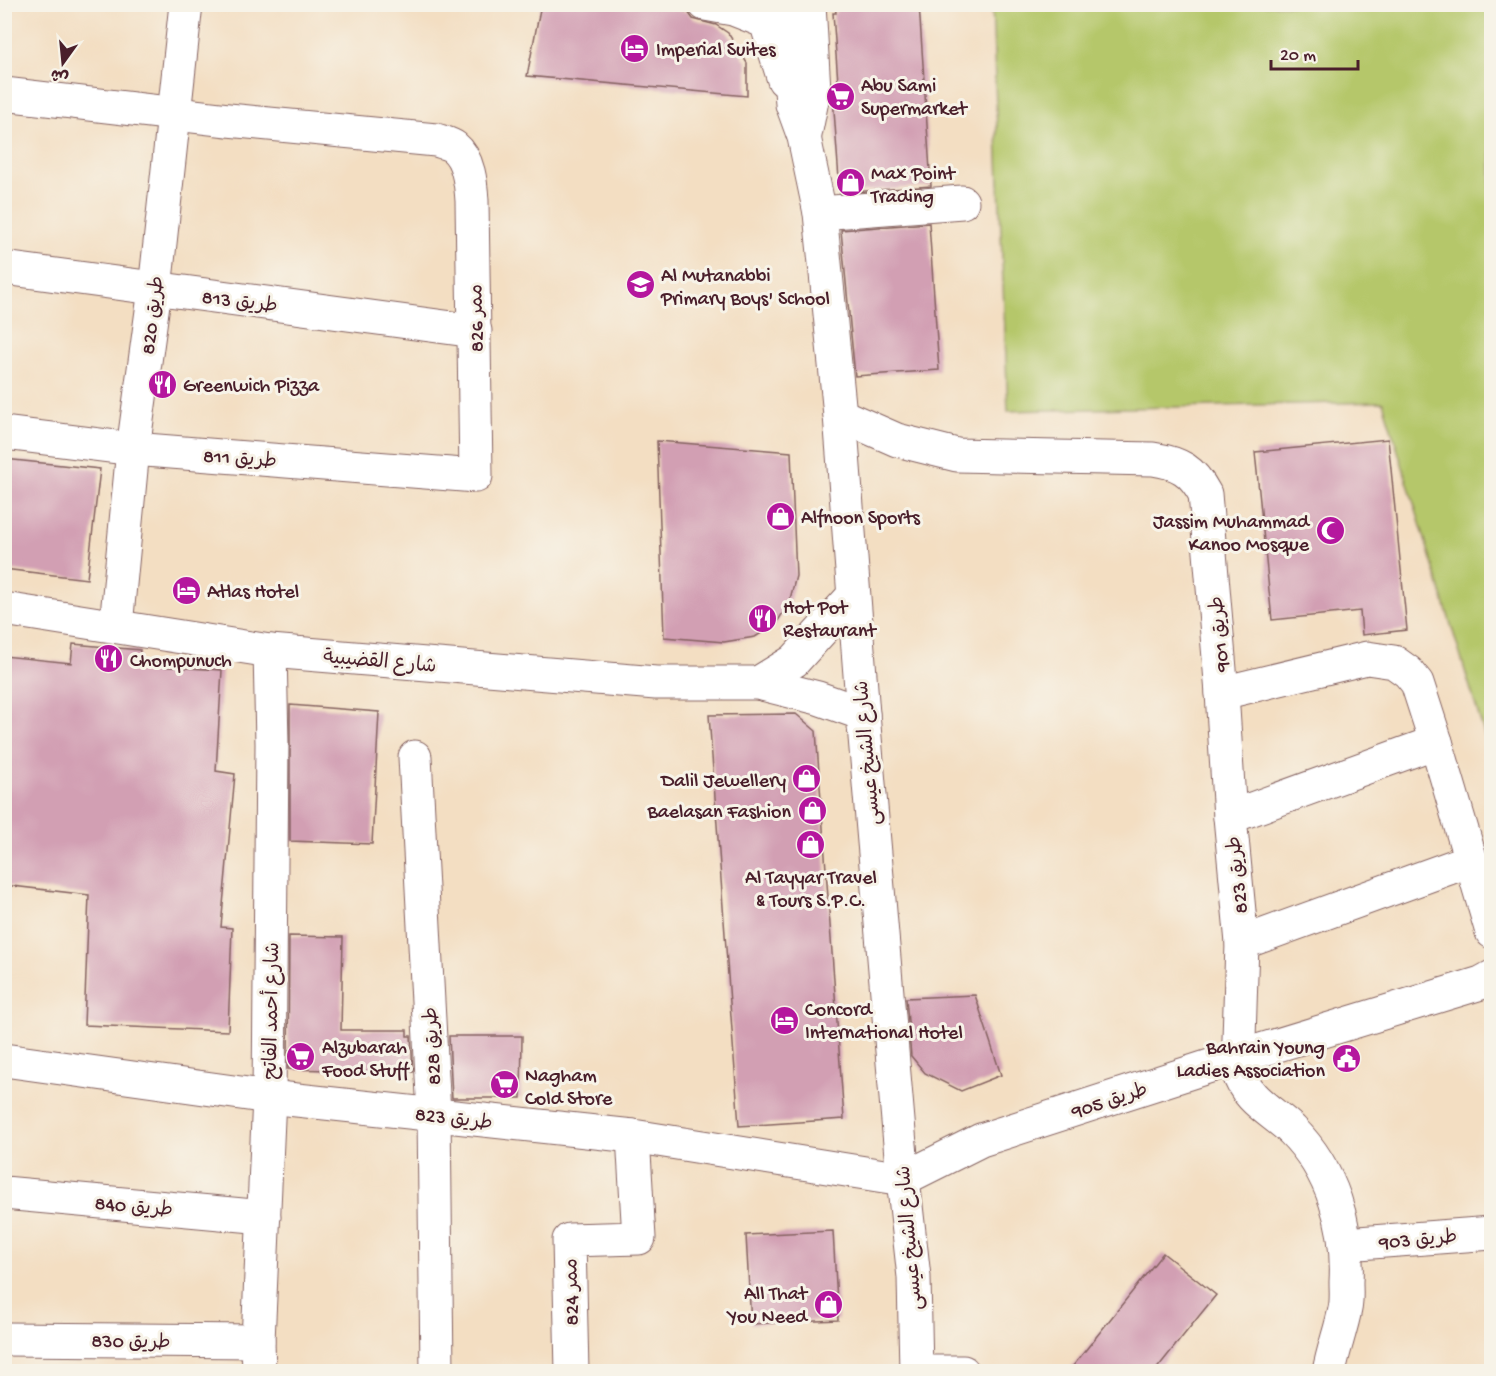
<svg xmlns="http://www.w3.org/2000/svg" width="1496" height="1376" font-family="'Gochi Hand','Playpen Sans Arabic',sans-serif">
	<style>
		.green { fill: #b5c76a; stroke: #80734a; stroke-width: 1.5 }
		.building { fill: #d29fb3 }
		.lines { fill: none; stroke-linecap: round; stroke-linejoin: round }
		.minor-casing { stroke: #856260; stroke-width: 35 }
		.tertiary-casing { stroke: #856260; stroke-width: 35 }
		.minor { stroke: #fff; stroke-width: 33 }
		.tertiary { stroke: #fff; stroke-width: 33 }
		.labels { text-anchor: middle; stroke-width: 6; stroke-linejoin: round; paint-order: stroke }
		.poi-label { font-size: 20px; fill: #4a1f2b; stroke: #f7f3e8; text-anchor: start }
		.street-label { font-size: 20px; fill: #4a1f2b; stroke: #f7f3e8 }
	</style>
	<rect width="100%" height="100%" fill="#f7f3e8"/>
	<filter id="ink" filterUnits="userSpaceOnUse"><feTurbulence type="fractalNoise" baseFrequency=".0167" numOctaves="2"/><feDisplacementMap in="SourceGraphic" scale="12" xChannelSelector="R" yChannelSelector="G"/><feConvolveMatrix kernelMatrix="1 2 1 2 8 2 1 2 1" color-interpolation-filters="sRGB"/></filter>
	<filter id="wash" filterUnits="userSpaceOnUse"><feTurbulence type="fractalNoise" baseFrequency=".008" numOctaves="4" result="noise"/><feDisplacementMap in="SourceGraphic" scale="24" xChannelSelector="R" yChannelSelector="G"/><feGaussianBlur stdDeviation="1.35" result="paint"/><feColorMatrix in="noise" values="0 0 0 0 0 0 0 0 0 0 0 0 0 0 0 0 0 1.4 0 .05"/><feComposite in="paint" operator="in"/></filter>
	<g filter="url(#wash)">
		<rect width="100%" height="100%" fill="#f3dec2"/>
		<!-- green -->
		<path class="green" d="M 992,5 L 1491,5 L 1491,756 L 1383,402 L 1008,411 Z"/>
		<g id="blocks">
			<!-- building -->
			<g class="building">
				<path d="M 541,4 L 640,4 L 688,12 L 693,19 L 716,25 L 728,33 L 747,63 L 747,96 L 527,76 Z"/>
				<path d="M 835,4 L 919,4 L 931,186 L 840,193 L 832,83 L 838,82 L 833,13 L 836,13 Z"/>
				<path d="M 929,223 L 939,370 L 855,376 L 841,230 Z"/>
				<path d="M 1388,439 L 1407,630 L 1362,635 L 1360,611 L 1272,620 L 1255,452 Z"/>
				<path d="M 657,441 L 791,452 L 796,576 L 789,603 L 776,624 L 755,637 L 724,642 L 664,637 Z"/>
				<path d="M 4,459 L 100,469 L 87,579 L 4,569 Z"/>
				<path d="M 73,644 L 140,650 L 138,665 L 222,670 L 216,771 L 235,774 L 221,927 L 232,928 L 228,1031 L 84,1025 L 89,895 L 4,885 L 4,656 L 71,663 Z"/>
				<path d="M 290,705 L 379,712 L 372,844 L 290,841 Z"/>
				<path d="M 796,714 L 816,731 L 844,1119 L 739,1126 L 709,715 Z"/>
				<path d="M 289,936 L 343,937 L 341,1030 L 407,1030 L 407,1036 L 411,1036 L 413,1072 L 288,1069 Z"/>
				<path d="M 975,995 L 1001,1075 L 961,1091 L 925,1073 L 911,1056 L 906,998 Z"/>
				<path d="M 449,1036 L 522,1036 L 521,1098 L 452,1098 Z"/>
				<path d="M 833,1231 L 838,1320 L 751,1324 L 746,1235 Z"/>
				<path d="M 1163,1253 L 1216,1295 L 1199,1316 L 1155,1371 L 1069,1371 Z"/>
			</g>
		</g>
	</g>
	<g filter="url(#ink)">
		<use href="#blocks" fill-opacity="0" stroke="#856260" stroke-width="1.5"/>
		<g class="lines">
			<defs>
				<g id="minor">
					<path d="M 705,4 L 733,9 L 766,22 L 784,80"/>
					<path d="M 4,94 L 228,120 L 436,140 C 442,142 450,144 454,147 C 469,159 471,184 472,201 L 476,476 L 133,449 L 4,433"/>
					<path d="M 820,213 L 962,202"/>
					<path d="M 4,268 L 475,331"/>
					<path d="M 840,415 L 897,440 L 957,455 L 1153,459 C 1180,463 1192,470 1205,494 L 1222,693 L 1230,817 L 1242,943 L 1238,1071 C 1246,1100 1272,1111 1292,1130 C 1332,1170 1349,1227 1346,1282 C 1346,1291 1347,1300 1345,1309 C 1341,1330 1333,1350 1329,1372"/>
					<path d="M 4,609 L 270,651 L 656,683 L 758,683 L 818,698 L 863,714"/>
					<path d="M 116,626 L 133,449 L 155,289 L 186,4"/>
					<path d="M 758,683 L 794,661 L 852,597"/>
					<path d="M 1222,693 L 1367,658 L 1394,662 L 1408,672 L 1417,683 L 1436,742 L 1492,932"/>
					<path d="M 415,757 L 434,1114 L 437,1372"/>
					<path d="M 1230,817 L 1436,742"/>
					<path d="M 1242,943 L 1471,860"/>
					<path d="M 4,1060 L 269,1097 L 633,1136 L 903,1179 L 981,1140 L 1238,1057 L 1481,983 L 1492,977"/>
					<path d="M 4,1193 L 264,1217"/>
					<path d="M 1345,1244 L 1492,1233"/>
					<path d="M 4,1339 L 258,1341"/>
					<path d="M 259,1372 L 258,1341 L 269,1097 L 272,744 L 270,651"/>
					<path d="M 572,1372 L 569,1240 L 639,1238 L 633,1136"/>
					<path d="M 931,1372 L 963,1372"/>
				</g>
				<g id="tertiary">
					<path d="M 785,4 L 792,104 L 804,137 L 820,213 L 840,415 L 863,714 L 903,1179 L 914,1277 L 916,1372"/>
					<path d="M 805,135 L 814,90 L 809,4"/>
				</g>
			</defs>
			<!-- minor casing -->
			<use href="#minor" class="minor-casing"/>
			<!-- tertiary casing -->
			<use href="#tertiary" class="tertiary-casing"/>
			<!-- minor -->
			<use href="#minor" class="minor"/>
			<!-- tertiary -->
			<use href="#tertiary" class="tertiary"/>
		</g>
	</g>
	<!-- icons -->
	<defs>
		<symbol id="hotel-disc" viewBox="-11 -11 22 22"><circle r="9.5" fill="#b5179e" stroke="#f7f3e8"/><path d="M-6-4.5h1.5V1H6V5H4.5V3h-9V5H-6ZM-4 0a1.8 1.8 0 1 1 3.6 0ZM.5 0V-2.5h3Q6-2.5 6 0Z" fill="#fff"/></symbol>
		<symbol id="supermarket-disc" viewBox="-11 -11 22 22"><circle r="9.5" fill="#b5179e" stroke="#f7f3e8"/><path d="M-6-5.5h2.5l.6 2H6L4.5 2H-2.5L-4.4-4H-6ZM-1.5 3.2a1.3 1.3 0 1 0 .1 0ZM3 3.2a1.3 1.3 0 1 0 .1 0Z" fill="#fff"/></symbol>
		<symbol id="shop-disc" viewBox="-11 -11 22 22"><circle r="9.5" fill="#b5179e" stroke="#f7f3e8"/><path d="M-5-2.5h2.3a2.7 3.5 0 0 1 5.4 0H5L5.5 6h-11ZM-1.5-2.5h3a1.5 2.3 0 0 0-3 0Z" fill="#fff"/></symbol>
		<symbol id="school-disc" viewBox="-11 -11 22 22"><circle r="9.5" fill="#b5179e" stroke="#f7f3e8"/><path d="M0-5L7-2L0 1L-7-2ZM-4 1L0 2.5L4 1V4Q0 6-4 4Z" fill="#fff"/></symbol>
		<symbol id="restaurant-disc" viewBox="-11 -11 22 22"><circle r="9.5" fill="#b5179e" stroke="#f7f3e8"/><path d="M-5-6h1v4h1v-4h1v4h1v-4h1v5L-1.5 .5V6h-2V.5L-5-1ZM5-6V6H3V1.5H1.5Q1.5-4 5-6Z" fill="#fff"/></symbol>
		<symbol id="mosque-disc" viewBox="-11 -11 22 22"><circle r="9.5" fill="#b5179e" stroke="#f7f3e8"/><path d="M3.5-4.9A6 6 0 1 0 3.5 4.9A5 5 0 1 1 3.5-4.9Z" fill="#fff"/></symbol>
		<symbol id="civic-disc" viewBox="-11 -11 22 22"><circle r="9.5" fill="#b5179e" stroke="#f7f3e8"/><path d="M-.6-6.5H3V-4.5H.6V-3L4-1V1h2V6H-6V1h2V-1L-.6-3ZM-1.2 2.5V6h2.4V2.5Z" fill="#fff"/></symbol>
	</defs>
	<g fill-rule="evenodd">
		<use href="#hotel-disc" x="618" y="32" width="33" height="33"/>
		<use href="#supermarket-disc" x="824" y="80" width="33" height="33"/>
		<use href="#shop-disc" x="834" y="166" width="33" height="33"/>
		<use href="#school-disc" x="624" y="268" width="33" height="33"/>
		<use href="#restaurant-disc" x="146" y="368" width="33" height="33"/>
		<use href="#shop-disc" x="764" y="500" width="33" height="33"/>
		<use href="#mosque-disc" x="1314" y="514" width="33" height="33"/>
		<use href="#hotel-disc" x="170" y="574" width="33" height="33"/>
		<use href="#restaurant-disc" x="746" y="602" width="33" height="33"/>
		<use href="#restaurant-disc" x="92" y="642" width="33" height="33"/>
		<use href="#shop-disc" x="790" y="762" width="33" height="33"/>
		<use href="#shop-disc" x="796" y="794" width="33" height="33"/>
		<use href="#shop-disc" x="794" y="828" width="33" height="33"/>
		<use href="#hotel-disc" x="768" y="1004" width="33" height="33"/>
		<use href="#supermarket-disc" x="284" y="1040" width="33" height="33"/>
		<use href="#civic-disc" x="1330" y="1042" width="33" height="33"/>
		<use href="#supermarket-disc" x="488" y="1068" width="33" height="33"/>
		<use href="#shop-disc" x="812" y="1288" width="33" height="33"/>
	</g>
	<g class="labels">
		<!-- poi labels -->
		<g class="poi-label">
			<text x="656" y="55">Imperial Suites</text>
			<text x="861" y="91">Abu Sami<tspan x="861" dy="23">Supermarket</tspan></text>
			<text x="871" y="179">Max Point<tspan x="871" dy="23">Trading</tspan></text>
			<text x="661" y="281">Al Mutanabbi<tspan x="661" dy="23">Primary Boys' School</tspan></text>
			<text x="183" y="391">Greenwich Pizza</text>
			<text x="801" y="523">Alfnoon Sports</text>
			<text x="1309" y="527" text-anchor="end">Jassim Muhammad<tspan x="1309" dy="23">Kanoo Mosque</tspan></text>
			<text x="207" y="597">Atlas Hotel</text>
			<text x="783" y="613">Hot Pot<tspan x="783" dy="23">Restaurant</tspan></text>
			<text x="130" y="666">Chompunuch</text>
			<text x="786" y="786" text-anchor="end">Dalil Jewellery</text>
			<text x="791" y="817" text-anchor="end">Baelasan Fashion</text>
			<text x="811" y="883" text-anchor="middle">Al Tayyar Travel<tspan x="811" dy="23">&amp; Tours S.P.C.</tspan></text>
			<text x="805" y="1015">Concord<tspan x="805" dy="23">International Hotel</tspan></text>
			<text x="322" y="1053">Alzubarah<tspan x="322" dy="23">Food Stuff</tspan></text>
			<text x="1325" y="1053" text-anchor="end">Bahrain Young<tspan x="1325" dy="23">Ladies Association</tspan></text>
			<text x="525" y="1081">Nagham<tspan x="525" dy="23">Cold Store</tspan></text>
			<text x="807" y="1299" text-anchor="end">All That<tspan x="807" dy="23">You Need</tspan></text>
		</g>
		<!-- street labels -->
		<g class="street-label">
			<text transform="translate(240 300) rotate(7)" y="7">طريق 813</text>
			<text transform="translate(151 315) rotate(-83)" y="7">طريق 820</text>
			<text transform="translate(475 318) rotate(-91)" y="7">ممر 826</text>
			<text transform="translate(240 457) rotate(4)" y="7">طريق 811</text>
			<text transform="translate(1218 634) rotate(-95)" y="7">طريق 901</text>
			<text transform="translate(380 660) rotate(5)" y="7">شارع القضيبية</text>
			<text transform="translate(866 753) rotate(-95)" y="7">شارع الشيخ عيسى</text>
			<text transform="translate(1236 875) rotate(-96)" y="7">طريق 823</text>
			<text transform="translate(270 1011) rotate(-89)" y="7">شارع أحمد الفاتح</text>
			<text transform="translate(431 1046) rotate(-93)" y="7">طريق 828</text>
			<text transform="translate(1109 1099) rotate(-18)" y="7">طريق 905</text>
			<text transform="translate(454 1117) rotate(7)" y="7">طريق 823</text>
			<text transform="translate(134 1205) rotate(5)" y="7">طريق 840</text>
			<text transform="translate(908 1238) rotate(-95)" y="7">شارع الشيخ عيسى</text>
			<text transform="translate(1418 1238) rotate(-5)" y="7">طريق 903</text>
			<text transform="translate(570 1292) rotate(-91)" y="7">ممر 824</text>
			<text transform="translate(131 1340) rotate(1)" y="7">طريق 830</text>
		</g>
	</g>
	<!-- margin -->
	<rect width="1496" height="1376" fill="none" stroke="#f7f3e8" stroke-width="24"/>
	<!-- north arrow -->
	<g transform="translate(63 63) rotate(195)" stroke="#f7f3e8" stroke-width="4.5" paint-order="stroke">
	<path d="M0-4.5L10 22L0 15L-10 22Z" fill="#4a1f2b"/>
	<text y="-9" font-size="16" font-weight="bold" text-anchor="middle" fill="#4a1f2b">ش</text>
	</g>
	<!-- scale -->
	<path d="M1271 60v9h87v-9" fill="none" stroke="#4a1f2b" stroke-width="3"/>
	<text x="1280" y="60" font-size="18" fill="#4a1f2b" stroke="#f7f3e8" stroke-width="4.5" paint-order="stroke">20 m</text>
</svg>
